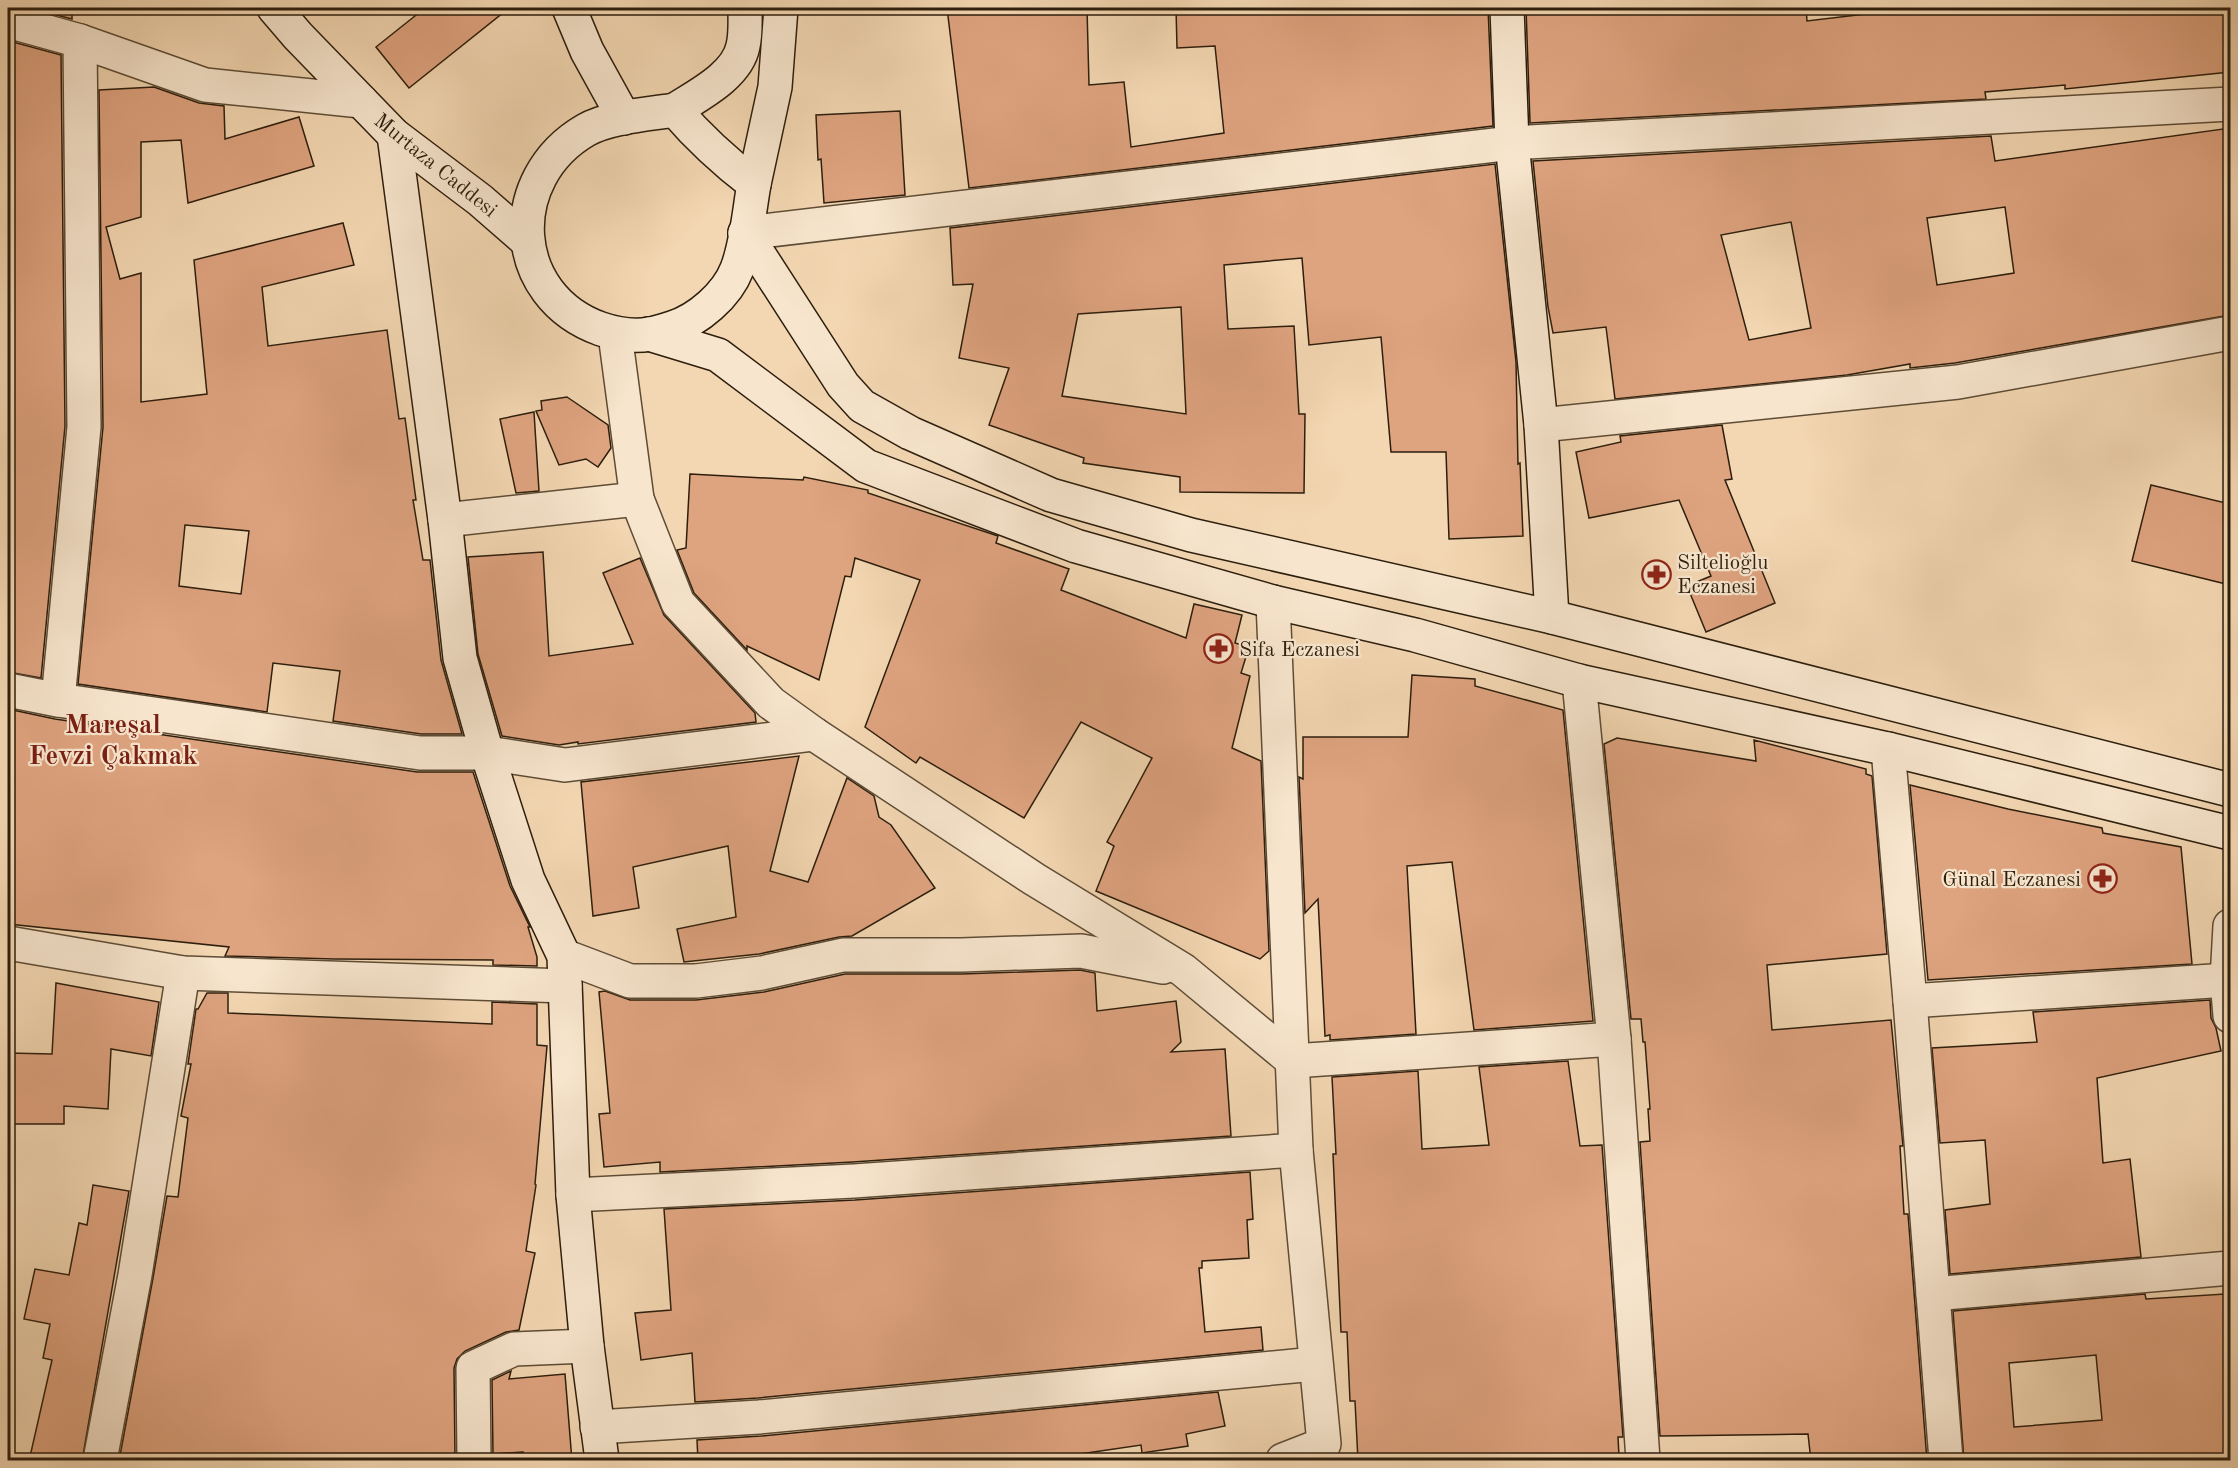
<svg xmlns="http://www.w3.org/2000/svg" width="2238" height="1468" font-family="'Old Standard TT',serif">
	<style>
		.building { fill: #dea37f; stroke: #2d1e0d; stroke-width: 1.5; fill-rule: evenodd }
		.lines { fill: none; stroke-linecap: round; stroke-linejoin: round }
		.street-casing { stroke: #5e4c36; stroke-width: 36 }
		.secondary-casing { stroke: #2d1e0d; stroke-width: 36 }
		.street { stroke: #f7e5cd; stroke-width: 33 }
		.secondary { stroke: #f7e5cd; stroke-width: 33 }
		.labels { text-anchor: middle; stroke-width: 4.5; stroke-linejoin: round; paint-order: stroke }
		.street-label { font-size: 21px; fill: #2d1e0d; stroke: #f7e5cd }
		.poi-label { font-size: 21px; fill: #2d1e0d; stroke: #f7e5cd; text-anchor: start }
		.district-label { font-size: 27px; font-weight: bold; fill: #7a1f14; stroke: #f7e5cd }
	</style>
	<rect width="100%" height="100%" fill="#f3d7b2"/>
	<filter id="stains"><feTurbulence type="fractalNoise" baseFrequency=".00333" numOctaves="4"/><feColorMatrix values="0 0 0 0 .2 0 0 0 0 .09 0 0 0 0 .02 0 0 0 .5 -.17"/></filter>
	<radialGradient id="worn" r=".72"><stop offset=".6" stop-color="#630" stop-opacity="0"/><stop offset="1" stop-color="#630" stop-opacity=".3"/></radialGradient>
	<!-- building -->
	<g class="building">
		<path d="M 29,8 L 72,8 L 72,19 Z"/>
		<path d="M 425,8 L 509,8 L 409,88 L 376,47 Z"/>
		<path d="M 947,8 L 1087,8 L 1089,85 L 1124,82 L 1131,147 L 1224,133 L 1215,46 L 1177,48 L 1176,8 L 1488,8 L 1493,126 L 969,188 Z"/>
		<path d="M 1526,8 L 1806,8 L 1807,21 L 1899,10 L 1899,8 L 2230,8 L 2230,72 L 2065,89 L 2065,85 L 1985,92 L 1986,99 L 1530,123 Z"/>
		<path d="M 13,42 L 61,55 L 65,426 L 41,678 L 8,672 L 8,163 Z"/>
		<path d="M 154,87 L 199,103 L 224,106 L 225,139 L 299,117 L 314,166 L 188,203 L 181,140 L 141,142 L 141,217 L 106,227 L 120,279 L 141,273 L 141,402 L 207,394 L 194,260 L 343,223 L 354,265 L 262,287 L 268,346 L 387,330 L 399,419 L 405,418 L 416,500 L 413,500 L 423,560 L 430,560 L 441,660 L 462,734 L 421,734 L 333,721 L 340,671 L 273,663 L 267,712 L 78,684 L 103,427 L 99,90 ZM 185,525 L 249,531 L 241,594 L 179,586 Z"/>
		<path d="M 900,111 L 905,195 L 824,203 L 821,159 L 818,160 L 816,115 Z"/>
		<path d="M 2230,128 L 2230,315 L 1955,363 L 1910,368 L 1910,364 L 1847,375 L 1615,399 L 1606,327 L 1553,333 L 1548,307 L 1533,161 L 1991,136 L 1995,161 ZM 2005,207 L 2014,273 L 1937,285 L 1927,218 ZM 1791,222 L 1811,328 L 1749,340 L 1721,235 Z"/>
		<path d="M 1495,164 L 1516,362 L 1518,464 L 1520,463 L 1523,536 L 1449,539 L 1446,452 L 1391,452 L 1381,337 L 1309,345 L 1302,258 L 1224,265 L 1228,329 L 1294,326 L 1299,414 L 1305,414 L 1304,493 L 1180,492 L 1180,477 L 1083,463 L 1084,458 L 989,425 L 1009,368 L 959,358 L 973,284 L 953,285 L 950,228 ZM 1181,307 L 1186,414 L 1062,396 L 1078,314 Z"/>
		<path d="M 567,397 L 608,425 L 611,448 L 598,467 L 586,459 L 559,465 L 536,411 L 542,410 L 541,401 Z"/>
		<path d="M 534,412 L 539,491 L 516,493 L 500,419 Z"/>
		<path d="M 1722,425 L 1732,479 L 1725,480 L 1775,603 L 1706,632 L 1687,586 L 1711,576 L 1679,500 L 1589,518 L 1576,452 L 1621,442 L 1620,436 Z"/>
		<path d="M 690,474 L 803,480 L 804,477 L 868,490 L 868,493 L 998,536 L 996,543 L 1069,569 L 1061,590 L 1186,638 L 1194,604 L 1242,615 L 1235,643 L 1249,647 L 1241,673 L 1250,676 L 1232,748 L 1261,761 L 1269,951 L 1260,959 L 1096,891 L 1114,846 L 1107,842 L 1152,758 L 1081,722 L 1024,818 L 920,757 L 916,763 L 865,727 L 920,580 L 855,558 L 851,577 L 845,576 L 819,680 L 747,646 L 747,650 L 694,593 L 677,550 L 686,548 Z"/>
		<path d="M 2151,485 L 2230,504 L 2230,585 L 2132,561 Z"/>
		<path d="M 543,552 L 549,656 L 633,644 L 603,573 L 640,558 L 664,615 L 755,713 L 756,722 L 578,744 L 578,742 L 559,745 L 502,736 L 478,654 L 468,557 Z"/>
		<path d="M 1412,675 L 1475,679 L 1475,686 L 1563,710 L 1593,1021 L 1474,1030 L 1452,862 L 1407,866 L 1416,1034 L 1330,1040 L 1330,1035 L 1325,1036 L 1318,899 L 1305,913 L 1299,777 L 1303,779 L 1303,737 L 1408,737 Z"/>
		<path d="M 8,709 L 55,719 L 417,772 L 473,772 L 510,886 L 530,927 L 528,927 L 537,957 L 537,966 L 493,965 L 493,960 L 334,959 L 225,956 L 229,947 L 8,924 Z"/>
		<path d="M 1617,738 L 1756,761 L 1754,740 L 1866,769 L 1866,774 L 1872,776 L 1887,954 L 1767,965 L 1772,1030 L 1891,1020 L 1903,1146 L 1900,1146 L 1904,1214 L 1908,1214 L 1927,1461 L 1811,1461 L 1808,1434 L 1660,1436 L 1640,1142 L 1650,1141 L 1648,1109 L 1650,1109 L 1645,1042 L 1643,1042 L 1641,1019 L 1631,1019 L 1604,744 Z"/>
		<path d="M 799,756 L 770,871 L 808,882 L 847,778 L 874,796 L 879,817 L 891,825 L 935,888 L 852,936 L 839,937 L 759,954 L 684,962 L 677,929 L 736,917 L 728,846 L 633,867 L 639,908 L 593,916 L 581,782 Z"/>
		<path d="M 1910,785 L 2008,809 L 2102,828 L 2103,833 L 2181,847 L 2192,964 L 1928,980 Z"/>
		<path d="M 1080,970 L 1095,973 L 1097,1011 L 1176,1001 L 1181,1042 L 1171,1052 L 1225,1049 L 1231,1136 L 853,1162 L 660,1172 L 660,1162 L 604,1167 L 599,1114 L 610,1113 L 599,992 L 605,991 L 630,1000 L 696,1000 L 764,992 L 845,974 L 961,974 Z"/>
		<path d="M 56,983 L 159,1002 L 151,1056 L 111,1049 L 108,1109 L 64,1106 L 64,1124 L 8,1124 L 8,1053 L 52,1054 Z"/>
		<path d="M 207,993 L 228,993 L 228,1013 L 492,1024 L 492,1002 L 537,1004 L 537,1045 L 547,1046 L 535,1184 L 536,1185 L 526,1251 L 535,1253 L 519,1330 L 506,1332 L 465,1351 L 457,1359 L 454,1368 L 455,1458 L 446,1459 L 446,1461 L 119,1461 L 153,1278 L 167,1196 L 178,1197 L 188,1118 L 181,1116 L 191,1064 L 188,1064 L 196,1009 L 198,1009 Z"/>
		<path d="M 2210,1000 L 2211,1018 L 2216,1028 L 2221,1051 L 2097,1078 L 2103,1163 L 2130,1159 L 2141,1257 L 1950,1274 L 1945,1210 L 1990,1204 L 1985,1140 L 1940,1143 L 1932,1048 L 2037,1042 L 2033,1012 Z"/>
		<path d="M 1568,1061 L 1580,1146 L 1602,1145 L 1623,1437 L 1618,1437 L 1619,1456 L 1585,1458 L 1585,1456 L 1522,1461 L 1358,1461 L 1355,1401 L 1350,1401 L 1347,1332 L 1341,1332 L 1333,1154 L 1336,1154 L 1332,1077 L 1418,1071 L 1422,1149 L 1489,1145 L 1479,1067 Z"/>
		<path d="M 1250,1172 L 1253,1219 L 1247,1220 L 1249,1258 L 1202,1261 L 1202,1268 L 1199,1268 L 1205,1332 L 1261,1327 L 1263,1350 L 758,1398 L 695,1402 L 692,1353 L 641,1360 L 635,1313 L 671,1310 L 664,1209 L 855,1200 Z"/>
		<path d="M 93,1185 L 129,1191 L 82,1461 L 29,1461 L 52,1360 L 43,1358 L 50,1324 L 24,1319 L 35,1269 L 69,1275 L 79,1223 L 87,1225 Z"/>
		<path d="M 2145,1294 L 2146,1299 L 2225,1294 L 2230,1350 L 2225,1350 L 2230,1411 L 2230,1461 L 1964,1461 L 1953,1311 ZM 2096,1355 L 2102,1420 L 2014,1427 L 2009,1363 Z"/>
		<path d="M 511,1371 L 509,1379 L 565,1374 L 572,1461 L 524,1461 L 523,1452 L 493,1454 L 492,1380 Z"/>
		<path d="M 1218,1392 L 1225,1426 L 1186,1434 L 1188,1446 L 1142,1453 L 1141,1445 L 1053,1458 L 1053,1461 L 698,1461 L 697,1440 L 761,1436 Z"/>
	</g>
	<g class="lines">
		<defs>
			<g id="street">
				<path d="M 8,21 L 80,41 L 205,85 L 361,101"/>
				<path d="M 745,233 L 1512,143 L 2230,104"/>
				<path d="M 615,334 L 637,499 L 678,603 L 771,703 L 814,734 L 1034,879 L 1183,970 L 1293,1061 L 1614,1039"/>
				<path d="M 1541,425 L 1958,382 L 2230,333"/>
				<path d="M 445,520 L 637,499"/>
				<path d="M 1273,602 L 1296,1150 L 1324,1444 L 1283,1460"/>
				<path d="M 1579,681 L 1614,1039 L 1643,1460"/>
				<path d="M 8,690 L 58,700 L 420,753 L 487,753 L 565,765 L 814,734"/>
				<path d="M 58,700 L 84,427 L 80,41"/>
				<path d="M 1888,749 L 1910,1001 L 1946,1460"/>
				<path d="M 2230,926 L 2227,980 L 2230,1016"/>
				<path d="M 8,943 L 183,973 L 565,986"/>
				<path d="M 564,956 L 630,981 L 696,981 L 762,973 L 843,955 L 961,955 L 1081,951 L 1163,967"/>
				<path d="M 1910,1001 L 2227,980 L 2230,983"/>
				<path d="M 573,1195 L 854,1181 L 1296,1150"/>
				<path d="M 1933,1294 L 2230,1268"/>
				<path d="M 597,1427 L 759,1417 L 1315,1364"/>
				<path d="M 100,1460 L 135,1275 L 183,973"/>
				<path d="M 474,1460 L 473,1368 L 514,1349 L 587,1346"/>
			</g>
			<g id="secondary">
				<path d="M 274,8 L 298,36 L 394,135 L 480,200 L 527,241"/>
				<path d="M 569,8 L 587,51 L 624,118"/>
				<path d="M 1507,8 L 1512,143 L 1541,425 L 1552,617"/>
				<path d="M 675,110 C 699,138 724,161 754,184 C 749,212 747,243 737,269 C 727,295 698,320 672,328 C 665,330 657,333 650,334 C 634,337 616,334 601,329 C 508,296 503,178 586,130 C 608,117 650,114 675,110 Z"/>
				<path d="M 675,110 C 698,95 737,76 743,46 C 746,34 745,20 745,8"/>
				<path d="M 394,135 L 445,520 L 460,658 L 487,753 L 528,880 L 564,956 L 573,1195 L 587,1346 L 602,1460"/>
				<path d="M 754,184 L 775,87 L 781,8"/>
				<path d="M 745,233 L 843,385 L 862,406 L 910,433 L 1051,495 L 1191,535 L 1552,617 L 2230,790"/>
				<path d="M 649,334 L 718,355 L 866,466 L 1076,546 L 1273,602 L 1415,635 L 1579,681 L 1888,749 L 2230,833"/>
			</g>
		</defs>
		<!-- street casing -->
		<use href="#street" class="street-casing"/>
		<!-- secondary casing -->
		<use href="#secondary" class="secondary-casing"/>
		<!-- street -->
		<use href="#street" class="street"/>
		<!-- secondary -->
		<use href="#secondary" class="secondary"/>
	</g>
	<!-- icons -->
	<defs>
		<symbol id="pharmacy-ring" viewBox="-11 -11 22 22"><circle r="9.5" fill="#f7e5cd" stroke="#8f2418" stroke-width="1.5"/><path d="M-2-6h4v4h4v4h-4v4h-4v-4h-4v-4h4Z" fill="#8f2418"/></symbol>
	</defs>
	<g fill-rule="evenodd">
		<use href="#pharmacy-ring" x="1640" y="558" width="33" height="33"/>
		<use href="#pharmacy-ring" x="1202" y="632" width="33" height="33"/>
		<use href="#pharmacy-ring" x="2086" y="862" width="33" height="33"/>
	</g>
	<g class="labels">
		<!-- street labels -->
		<g class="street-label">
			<text transform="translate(436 165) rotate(39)" y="7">Murtaza Caddesi</text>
		</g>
		<!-- poi labels -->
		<g class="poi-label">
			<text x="1677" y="569">Siltelioğlu<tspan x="1677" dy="24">Eczanesi</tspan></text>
			<text x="1239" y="656">Sifa Eczanesi</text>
			<text x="2081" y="886" text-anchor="end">Günal Eczanesi</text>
		</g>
		<!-- district labels -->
		<g class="district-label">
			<text x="113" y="733">Mareşal<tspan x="113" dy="31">Fevzi Çakmak</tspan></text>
		</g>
	</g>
	<!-- margin -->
	<rect width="2238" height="1468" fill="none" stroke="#f3d7b2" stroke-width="30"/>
	<rect x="9" y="9" width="2220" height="1450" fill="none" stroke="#2d1e0d" stroke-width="3"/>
	<rect x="15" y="15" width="2208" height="1438" fill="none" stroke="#2d1e0d" stroke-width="1.5"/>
	<rect width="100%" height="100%" filter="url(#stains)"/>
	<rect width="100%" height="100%" fill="url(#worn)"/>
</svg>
